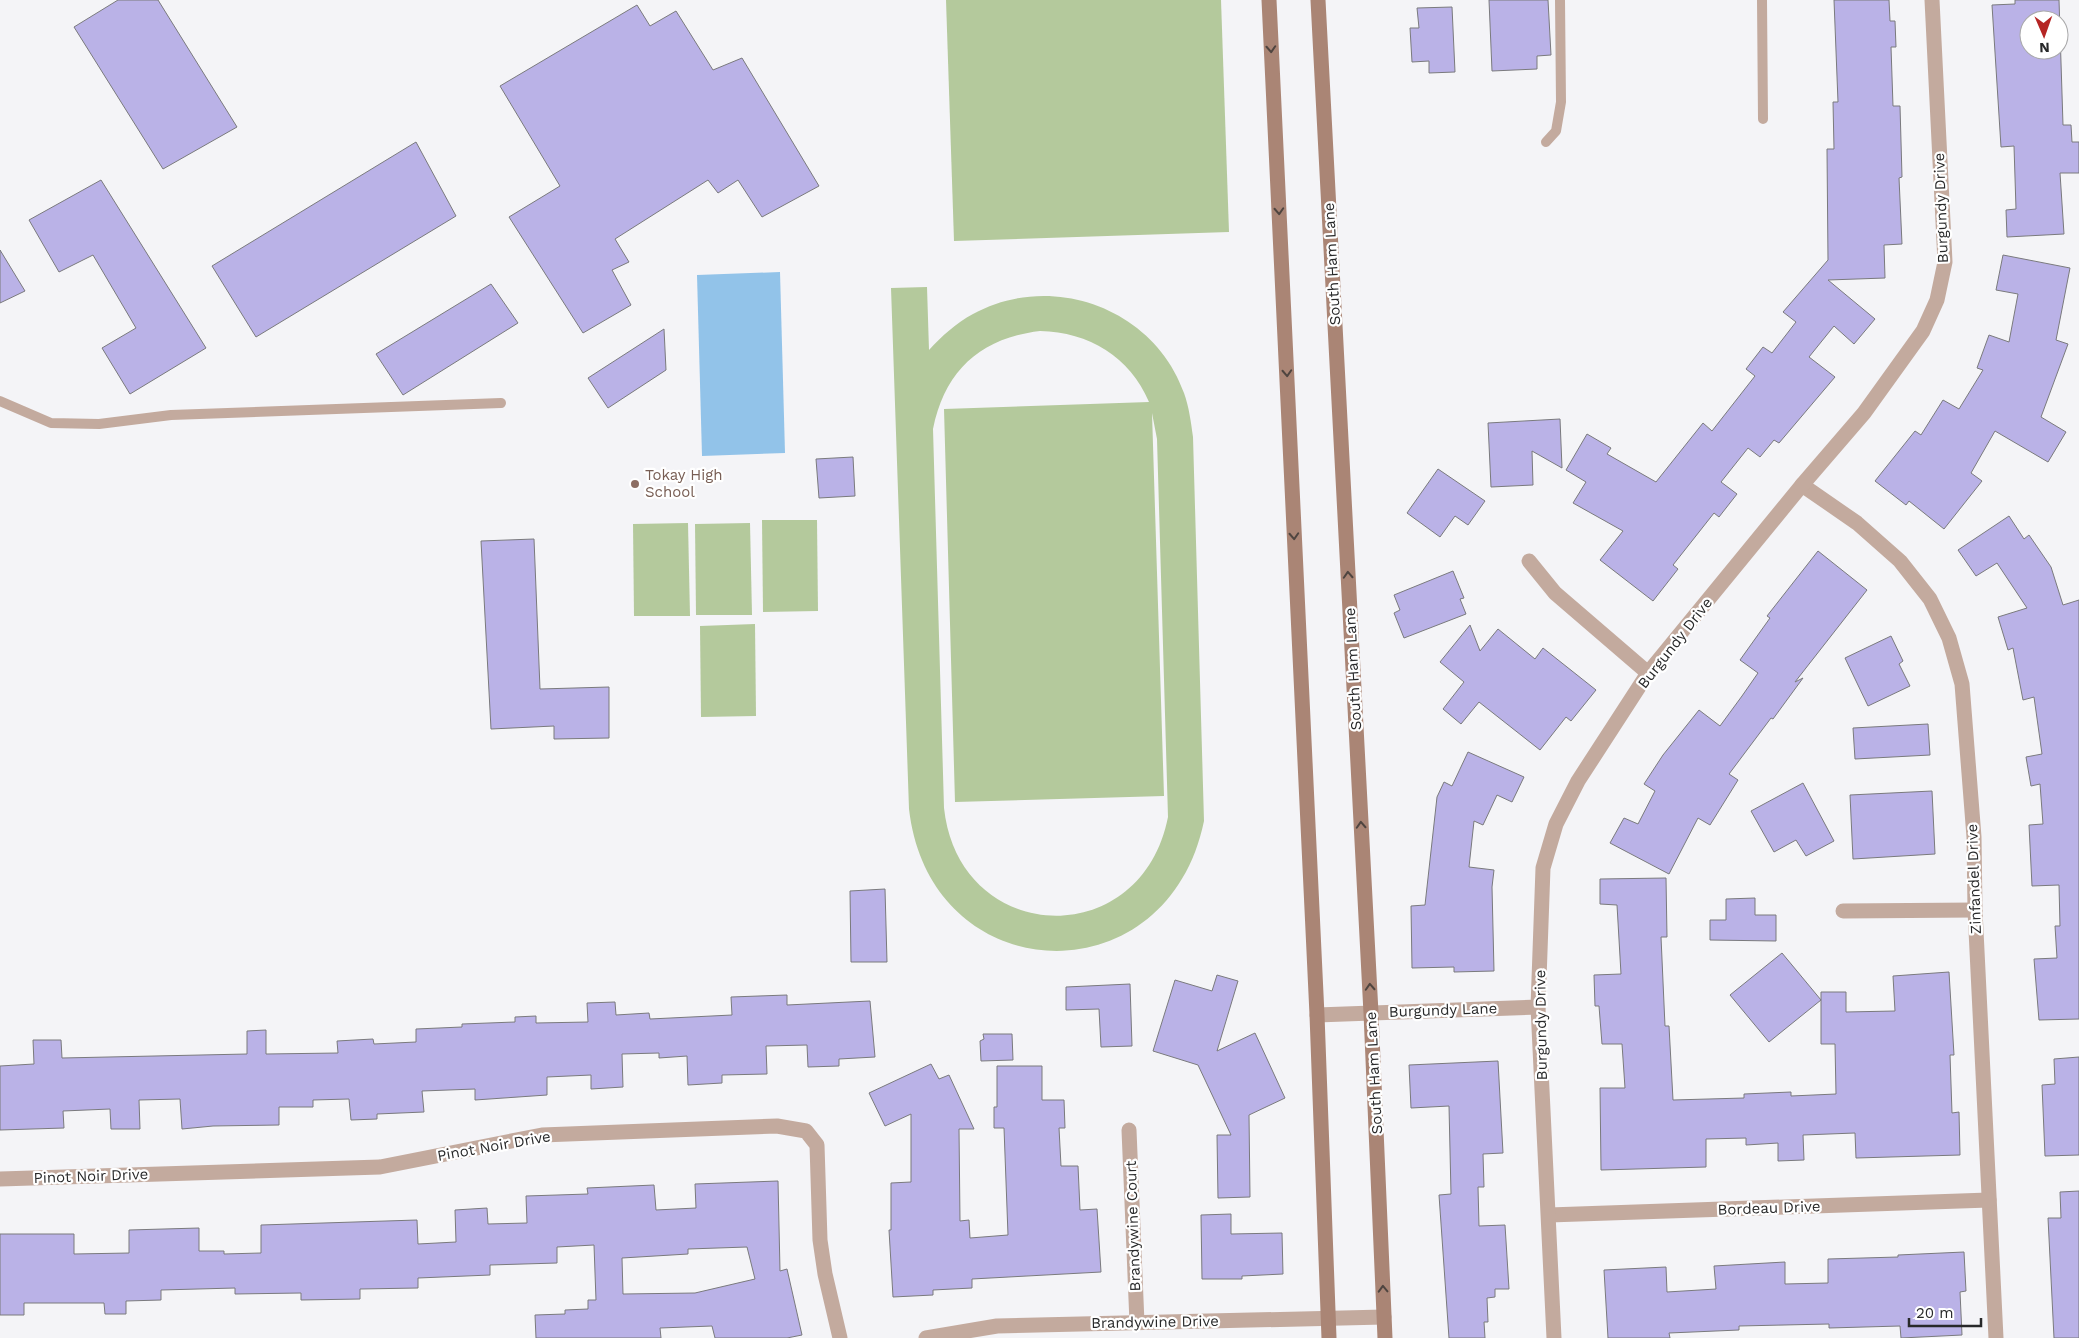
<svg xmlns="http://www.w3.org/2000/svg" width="2079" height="1338" font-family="'Work Sans',sans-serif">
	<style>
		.green { fill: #b4c99c; fill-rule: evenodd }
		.water { fill: #92c3e9 }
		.building { fill: #bab2e7; stroke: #7a7a7d; fill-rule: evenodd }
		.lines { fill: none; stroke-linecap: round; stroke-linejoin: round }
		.lane { stroke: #c3aa9e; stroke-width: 10 }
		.street { stroke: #c3aa9e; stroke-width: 15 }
		.secondary { stroke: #aa8575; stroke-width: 15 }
		.oneway { stroke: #4f4540 }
		.education-dot { fill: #8d6e63; stroke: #fff; stroke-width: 2 }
		.labels { text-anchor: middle; stroke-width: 4.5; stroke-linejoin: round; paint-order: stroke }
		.street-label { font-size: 15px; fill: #28292a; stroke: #fff }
		.education-label { font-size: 15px; fill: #785e54; stroke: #fff; text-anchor: start }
	</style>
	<rect width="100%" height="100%" fill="#f4f4f7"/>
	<!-- green -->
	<g class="green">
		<path d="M 946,0 L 1221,0 L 1229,232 L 954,241 Z"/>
		<path d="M 927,287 L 929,350 C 942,336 956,323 973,314 C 1051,271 1154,308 1184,393 C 1189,407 1191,422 1193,437 L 1204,821 C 1167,1001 930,991 909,809 L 891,288 ZM 1040,331 C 1089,332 1130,357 1149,402 L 944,409 L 955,802 L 1164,796 L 1152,413 L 1157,439 L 1168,817 C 1141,954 959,946 944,808 L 933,429 C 945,370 981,338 1040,331 Z"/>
		<path d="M 762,520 L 817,520 L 818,611 L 763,612 Z"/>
		<path d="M 688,523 L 690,616 L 634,616 L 633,524 Z"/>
		<path d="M 750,523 L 752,615 L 696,615 L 695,524 Z"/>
		<path d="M 755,624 L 756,716 L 701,717 L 700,626 Z"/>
	</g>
	<!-- water -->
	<path class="water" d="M 780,272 L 785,453 L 702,456 L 697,275 Z"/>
	<!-- building -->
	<g class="building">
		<path d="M 118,0 L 158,0 L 237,127 L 163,169 L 74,27 Z"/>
		<path d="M 1489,0 L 1548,0 L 1551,55 L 1537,56 L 1537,69 L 1492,71 Z"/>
		<path d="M 1834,0 L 1889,0 L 1890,21 L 1895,21 L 1896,47 L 1891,47 L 1893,106 L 1900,106 L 1902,177 L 1899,178 L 1902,244 L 1884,245 L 1885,278 L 1828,280 L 1875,319 L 1854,344 L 1834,326 L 1809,357 L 1835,377 L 1779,443 L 1774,440 L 1760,457 L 1748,448 L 1721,482 L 1737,494 L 1719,517 L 1714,513 L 1673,565 L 1678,569 L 1653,601 L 1600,560 L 1623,531 L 1573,503 L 1586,482 L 1566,470 L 1587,434 L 1611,448 L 1607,454 L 1656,482 L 1703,423 L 1712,431 L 1755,376 L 1746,369 L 1763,347 L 1772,353 L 1796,322 L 1783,312 L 1828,260 L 1827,149 L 1834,149 L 1833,102 L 1838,102 Z"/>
		<path d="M 2015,0 L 2059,0 L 2063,125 L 2071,125 L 2072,142 L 2079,142 L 2079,173 L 2060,173 L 2064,234 L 2007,237 L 2006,210 L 2016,209 L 2014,146 L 2001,147 L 1992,5 L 2015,4 ZM 2029,20 L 2059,20 L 2059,50 L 2029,50 Z"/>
		<path d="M 637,5 L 650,26 L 676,11 L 713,70 L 742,58 L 819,186 L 762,217 L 738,180 L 718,193 L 708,180 L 615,239 L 629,262 L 612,270 L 631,305 L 583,333 L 509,217 L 560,186 L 500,86 Z"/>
		<path d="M 1452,7 L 1455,72 L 1429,73 L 1429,61 L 1412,62 L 1410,28 L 1419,28 L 1417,8 Z"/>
		<path d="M 416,142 L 456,216 L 256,337 L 212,266 Z"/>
		<path d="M 101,180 L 206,348 L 130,394 L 102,348 L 136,328 L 93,255 L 59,272 L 29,220 Z"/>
		<path d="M 0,250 L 25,291 L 0,303 Z"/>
		<path d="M 2003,255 L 2070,268 L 2056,340 L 2068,344 L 2041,417 L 2066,432 L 2048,462 L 1995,431 L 1971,473 L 1982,481 L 1944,529 L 1909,501 L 1906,505 L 1875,481 L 1915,431 L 1921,435 L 1943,400 L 1959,409 L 1983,370 L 1977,368 L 1989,335 L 2009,342 L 2018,294 L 1996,290 Z"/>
		<path d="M 491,284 L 518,323 L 403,395 L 376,354 Z"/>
		<path d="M 664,329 L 666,370 L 608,408 L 588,378 Z"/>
		<path d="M 1560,419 L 1562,468 L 1532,451 L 1533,485 L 1491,487 L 1488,423 Z"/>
		<path d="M 853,457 L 855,496 L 819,498 L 816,459 Z"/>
		<path d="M 1438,469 L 1485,501 L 1468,525 L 1455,516 L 1440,537 L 1407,513 Z"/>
		<path d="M 2009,516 L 2024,539 L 2029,535 L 2051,567 L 2063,605 L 2079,600 L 2079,1019 L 2039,1020 L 2034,959 L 2057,958 L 2055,926 L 2060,926 L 2059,885 L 2032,886 L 2029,825 L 2043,824 L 2040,784 L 2031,786 L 2026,757 L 2042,754 L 2034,697 L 2023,700 L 2013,648 L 2008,650 L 1998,617 L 2027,608 L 1997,563 L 1976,576 L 1958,550 Z"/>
		<path d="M 534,539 L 540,689 L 609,687 L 609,738 L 554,739 L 554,726 L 491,729 L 481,541 Z"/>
		<path d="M 1818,551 L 1867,590 L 1795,682 L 1803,678 L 1773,719 L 1771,718 L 1729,774 L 1738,780 L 1710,825 L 1698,818 L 1669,874 L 1610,843 L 1624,818 L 1638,824 L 1655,791 L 1644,784 L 1663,755 L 1699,710 L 1720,726 L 1742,696 L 1758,673 L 1740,660 L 1770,618 L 1767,616 Z"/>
		<path d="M 1453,571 L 1464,598 L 1460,599 L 1466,614 L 1404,638 L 1394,613 L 1400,610 L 1394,595 Z"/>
		<path d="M 1470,625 L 1480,651 L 1498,629 L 1535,659 L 1543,648 L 1596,690 L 1571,721 L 1566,717 L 1540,750 L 1479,702 L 1461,724 L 1443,709 L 1464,682 L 1440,662 Z"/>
		<path d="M 1891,636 L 1903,661 L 1899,664 L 1910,686 L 1868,706 L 1845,658 Z"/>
		<path d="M 1928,724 L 1930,755 L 1855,759 L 1853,728 Z"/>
		<path d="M 1468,752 L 1524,777 L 1512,802 L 1497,795 L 1483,825 L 1474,821 L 1469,867 L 1494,870 L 1492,887 L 1494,971 L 1454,972 L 1454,967 L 1412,968 L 1411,906 L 1425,905 L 1437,797 L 1444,782 L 1452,786 Z"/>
		<path d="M 1803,783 L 1834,841 L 1806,856 L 1796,840 L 1774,852 L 1751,811 Z"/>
		<path d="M 1932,791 L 1935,854 L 1853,859 L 1850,795 Z"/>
		<path d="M 1666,878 L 1667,937 L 1661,937 L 1665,1026 L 1669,1026 L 1673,1100 L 1744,1098 L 1744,1094 L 1791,1092 L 1791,1096 L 1836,1094 L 1835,1044 L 1821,1044 L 1821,1000 L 1769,1042 L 1730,995 L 1782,953 L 1821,1000 L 1821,992 L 1846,992 L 1846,1012 L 1895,1011 L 1893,976 L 1949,972 L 1954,1055 L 1950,1055 L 1952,1113 L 1959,1112 L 1960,1155 L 1856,1158 L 1855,1133 L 1803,1135 L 1804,1160 L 1778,1161 L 1778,1143 L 1746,1145 L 1746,1138 L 1706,1139 L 1706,1167 L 1601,1170 L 1600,1088 L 1625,1088 L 1622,1044 L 1602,1044 L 1599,1006 L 1595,1006 L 1594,975 L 1621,974 L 1617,905 L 1600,904 L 1600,879 Z"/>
		<path d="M 885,889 L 887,962 L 851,962 L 850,891 Z"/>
		<path d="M 1755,898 L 1755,915 L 1776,915 L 1776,941 L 1710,940 L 1710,920 L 1726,920 L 1726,899 Z"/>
		<path d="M 1217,975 L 1238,981 L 1217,1051 L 1255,1033 L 1285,1098 L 1249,1115 L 1250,1197 L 1218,1198 L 1217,1135 L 1231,1135 L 1198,1065 L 1153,1051 L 1175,980 L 1212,991 Z"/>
		<path d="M 1130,984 L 1132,1046 L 1101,1047 L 1099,1009 L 1066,1010 L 1066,987 Z"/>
		<path d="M 787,995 L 787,1005 L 870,1001 L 875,1057 L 839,1059 L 839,1066 L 808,1067 L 807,1045 L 766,1046 L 767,1074 L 722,1075 L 722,1083 L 688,1085 L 687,1056 L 659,1058 L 659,1053 L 622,1054 L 623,1087 L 591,1089 L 591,1075 L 547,1077 L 547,1095 L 475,1100 L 475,1089 L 422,1091 L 424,1112 L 377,1114 L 377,1119 L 351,1120 L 349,1099 L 313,1100 L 313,1107 L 279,1107 L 279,1125 L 213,1126 L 182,1129 L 180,1099 L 139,1100 L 140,1129 L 111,1129 L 110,1109 L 63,1111 L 64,1128 L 0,1130 L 0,1066 L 34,1064 L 33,1040 L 61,1040 L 62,1058 L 247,1054 L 247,1031 L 266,1030 L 266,1054 L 338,1053 L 337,1041 L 373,1039 L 374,1044 L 416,1042 L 416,1029 L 462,1027 L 462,1024 L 515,1022 L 515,1017 L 536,1016 L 536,1023 L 588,1022 L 587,1003 L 615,1002 L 616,1015 L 649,1013 L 650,1019 L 732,1015 L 731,997 Z"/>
		<path d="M 983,1034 L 1012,1034 L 1013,1060 L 981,1061 L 980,1041 L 984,1039 Z"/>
		<path d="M 2079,1057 L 2079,1155 L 2045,1156 L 2042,1085 L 2055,1084 L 2054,1059 Z"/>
		<path d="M 1498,1061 L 1503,1153 L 1483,1154 L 1484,1187 L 1478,1187 L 1479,1226 L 1505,1225 L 1509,1289 L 1495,1289 L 1495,1297 L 1487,1298 L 1488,1322 L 1484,1322 L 1485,1338 L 1449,1338 L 1439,1195 L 1451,1194 L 1449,1106 L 1411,1108 L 1409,1065 Z"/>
		<path d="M 931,1064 L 939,1079 L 949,1075 L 974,1129 L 959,1129 L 960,1221 L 969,1220 L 970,1238 L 1008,1235 L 1004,1128 L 994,1128 L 994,1107 L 997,1107 L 997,1066 L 1042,1066 L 1042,1100 L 1064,1100 L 1065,1128 L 1059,1128 L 1061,1166 L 1078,1166 L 1080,1210 L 1097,1209 L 1101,1272 L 972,1279 L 972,1288 L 933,1290 L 933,1295 L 893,1297 L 889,1230 L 891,1230 L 891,1183 L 911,1182 L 911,1114 L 885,1126 L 869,1093 Z"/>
		<path d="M 778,1181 L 780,1271 L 787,1269 L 802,1335 L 787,1338 L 715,1338 L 712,1326 L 660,1328 L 661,1338 L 536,1338 L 535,1315 L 565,1314 L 565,1310 L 588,1309 L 588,1300 L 596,1300 L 594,1245 L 557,1247 L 557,1263 L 490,1265 L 490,1275 L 418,1278 L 418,1288 L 360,1289 L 360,1299 L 301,1300 L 301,1293 L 235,1294 L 235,1288 L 161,1290 L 161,1300 L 126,1301 L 126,1314 L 105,1314 L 104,1303 L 24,1303 L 24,1315 L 0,1315 L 0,1234 L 74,1234 L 74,1254 L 129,1253 L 129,1230 L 199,1228 L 199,1251 L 224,1251 L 224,1254 L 261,1253 L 261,1225 L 417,1220 L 418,1244 L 456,1242 L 455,1210 L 487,1208 L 488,1224 L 527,1223 L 526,1196 L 588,1194 L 587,1188 L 654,1185 L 656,1210 L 696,1208 L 695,1184 ZM 747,1247 L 755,1279 L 695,1293 L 623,1294 L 622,1258 L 688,1254 L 688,1249 Z"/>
		<path d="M 2079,1191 L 2079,1338 L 2054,1338 L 2048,1218 L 2061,1218 L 2060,1192 Z"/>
		<path d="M 1231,1214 L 1231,1234 L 1282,1233 L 1283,1274 L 1242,1276 L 1242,1279 L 1202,1279 L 1201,1215 Z"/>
		<path d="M 1964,1252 L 1966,1291 L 1960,1292 L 1962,1335 L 1901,1338 L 1900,1326 L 1829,1328 L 1829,1324 L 1739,1326 L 1739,1330 L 1669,1333 L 1670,1338 L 1608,1338 L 1604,1270 L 1666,1267 L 1667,1292 L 1716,1289 L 1714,1266 L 1785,1262 L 1785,1284 L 1828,1283 L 1828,1259 L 1898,1257 L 1898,1255 Z"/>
	</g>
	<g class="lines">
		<!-- lane -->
		<g class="lane">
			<path d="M 1762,0 L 1763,119"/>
			<path d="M 1546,142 L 1556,131 L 1561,102 L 1560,0"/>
			<path d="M 0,401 L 51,423 L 99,424 L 171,415 L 501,403"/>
		</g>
		<!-- street -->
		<g class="street">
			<path d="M 1802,485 L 1857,523 L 1900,561 L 1930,599 L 1949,638 L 1962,684 L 1974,837 L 1975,910 L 1996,1338"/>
			<path d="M 1529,561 L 1555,593 L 1648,673"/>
			<path d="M 1843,911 L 1975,910"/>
			<path d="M 1317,1015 L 1538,1007"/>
			<path d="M 1129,1130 L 1137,1323"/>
			<path d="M 0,1179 L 380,1167 L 542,1135 L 777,1126 L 806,1131 L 817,1145 L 820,1240 L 825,1274 L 840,1338"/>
			<path d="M 1549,1215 L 1989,1200"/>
			<path d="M 926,1338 L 997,1326 L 1384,1317"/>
			<path d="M 1554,1338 L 1538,1007 L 1543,868 L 1556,824 L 1578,781 L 1648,673 L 1802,485 L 1864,413 L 1923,331 L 1937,300 L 1945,262 L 1932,0"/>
		</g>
		<!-- secondary -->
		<g class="secondary">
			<path d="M 1269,0 L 1317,1015 L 1329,1338"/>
			<path d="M 1318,0 L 1371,1013 L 1385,1338"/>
		</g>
	</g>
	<!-- one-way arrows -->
	<defs><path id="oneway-chevron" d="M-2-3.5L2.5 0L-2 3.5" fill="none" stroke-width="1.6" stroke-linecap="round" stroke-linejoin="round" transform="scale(1.25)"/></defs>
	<g class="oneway">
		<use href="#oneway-chevron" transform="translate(1271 49) rotate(87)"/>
		<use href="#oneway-chevron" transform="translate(1279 211) rotate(87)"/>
		<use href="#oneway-chevron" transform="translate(1287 373) rotate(87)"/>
		<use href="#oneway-chevron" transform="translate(1294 536) rotate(87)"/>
		<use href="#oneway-chevron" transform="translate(1348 575) rotate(-93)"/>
		<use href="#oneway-chevron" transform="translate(1361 825) rotate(-93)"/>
		<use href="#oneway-chevron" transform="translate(1370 987) rotate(-93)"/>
		<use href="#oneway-chevron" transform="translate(1383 1289) rotate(-92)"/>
	</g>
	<!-- markers -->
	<circle class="education-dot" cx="635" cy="484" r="5"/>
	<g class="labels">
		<!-- street labels -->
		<g class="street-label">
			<text transform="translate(1941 208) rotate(-92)" y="5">Burgundy Drive</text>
			<text transform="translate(1332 264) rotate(-93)" y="5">South Ham Lane</text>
			<text transform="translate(1675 643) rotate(-52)" y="5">Burgundy Drive</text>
			<text transform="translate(1353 669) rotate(-93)" y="5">South Ham Lane</text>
			<text transform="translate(1974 879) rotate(-92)" y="5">Zinfandel Drive</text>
			<text transform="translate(1443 1010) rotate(-2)" y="5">Burgundy Lane</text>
			<text transform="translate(1541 1025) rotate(-91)" y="5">Burgundy Drive</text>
			<text transform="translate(1374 1073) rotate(-93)" y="5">South Ham Lane</text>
			<text transform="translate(494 1146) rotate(-10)" y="5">Pinot Noir Drive</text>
			<text transform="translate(91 1176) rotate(-2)" y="5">Pinot Noir Drive</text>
			<text transform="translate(1769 1208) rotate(-2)" y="5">Bordeau Drive</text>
			<text transform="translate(1133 1226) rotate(-92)" y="5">Brandywine Court</text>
			<text transform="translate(1155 1322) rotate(-1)" y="5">Brandywine Drive</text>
		</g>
		<!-- education labels -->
		<g class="education-label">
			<text x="645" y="480">Tokay High<tspan x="645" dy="17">School</tspan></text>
		</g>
	</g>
	<!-- north arrow -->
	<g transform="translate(2044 35) rotate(178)"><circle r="24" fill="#ffffff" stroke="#a9a9aa"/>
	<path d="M0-4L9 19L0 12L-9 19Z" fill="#b52524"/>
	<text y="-8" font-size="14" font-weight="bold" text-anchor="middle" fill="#28292a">N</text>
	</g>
	<!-- scale -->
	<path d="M1909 1318v8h72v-8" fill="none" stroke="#28292a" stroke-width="2.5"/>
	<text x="1916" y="1318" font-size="15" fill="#28292a" stroke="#ffffff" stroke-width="4" paint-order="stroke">20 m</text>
</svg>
